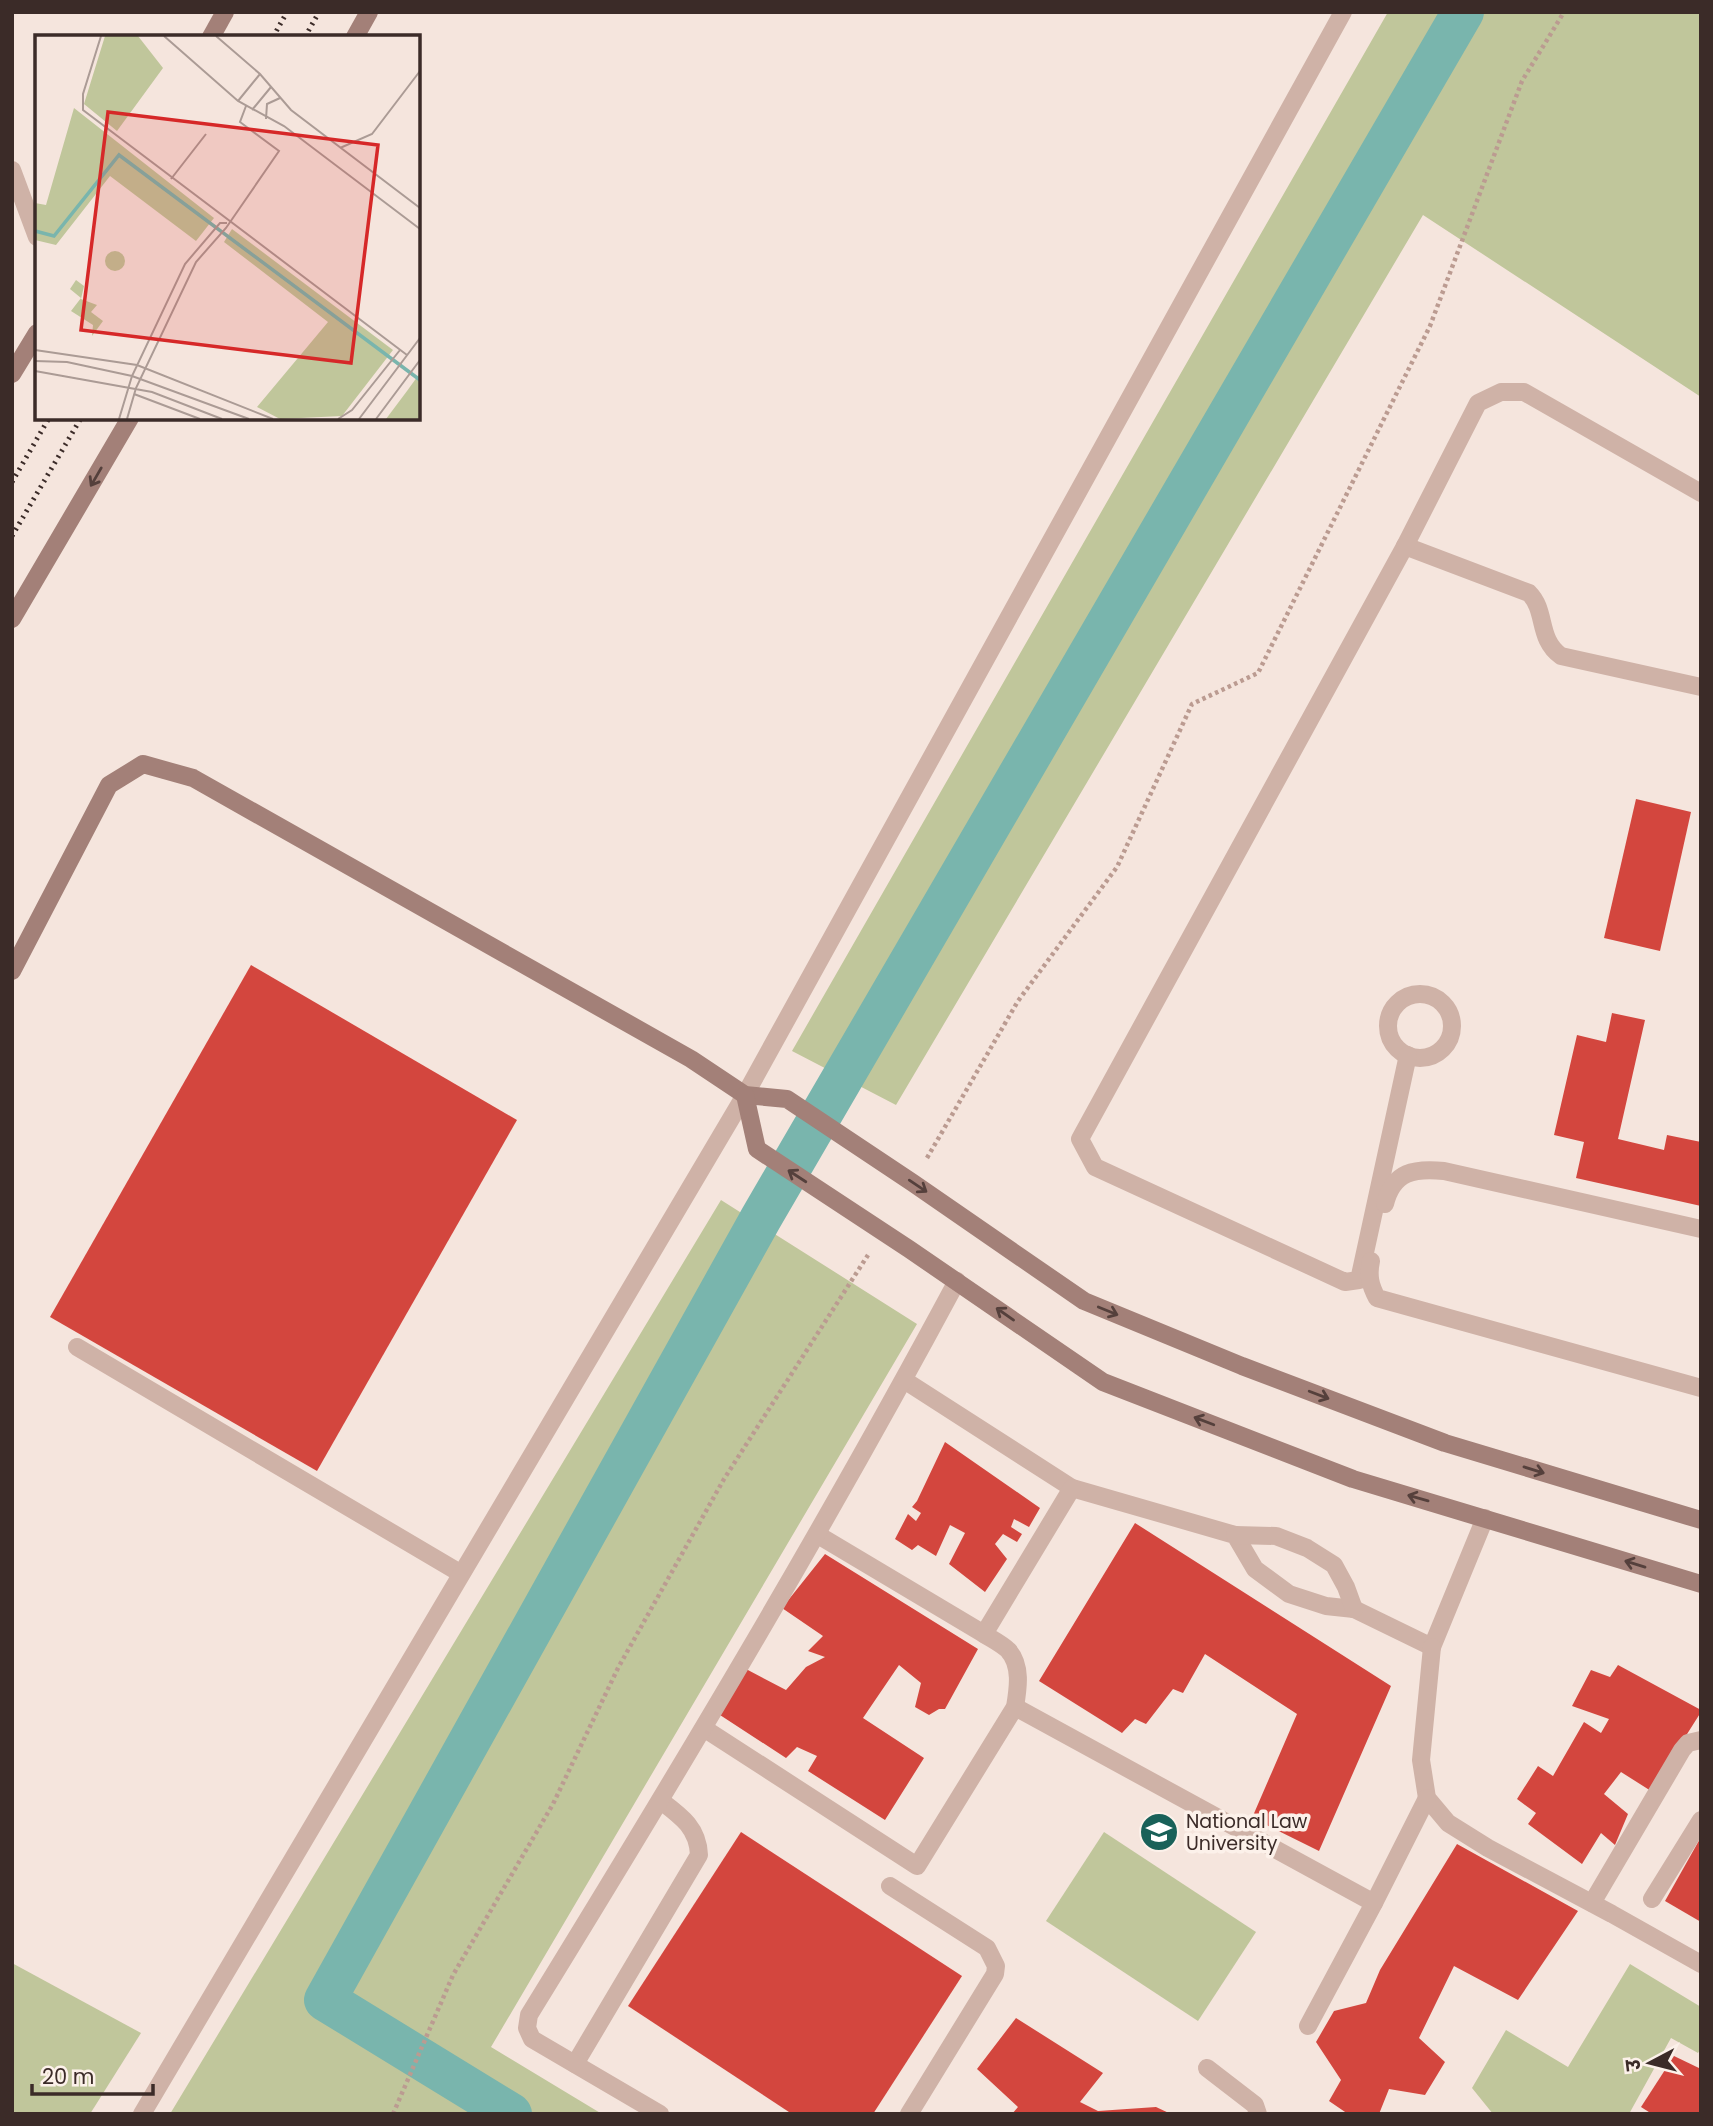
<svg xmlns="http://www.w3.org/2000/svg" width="1713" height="2126" font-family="Poppins,'Noto Sans Devanagari',sans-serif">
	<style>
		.green { fill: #c0c69b }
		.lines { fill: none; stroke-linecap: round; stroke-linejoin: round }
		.canal { stroke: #79b5ad; stroke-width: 42 }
		.building { fill: #d3463e }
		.path { stroke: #bb9b91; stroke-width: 4.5; stroke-dasharray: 3.5 3.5; stroke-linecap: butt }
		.lane { stroke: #cfb2a7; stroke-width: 18 }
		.street { stroke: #cfb2a7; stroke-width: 18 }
		.secondary { stroke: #a38078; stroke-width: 18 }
		.rail { stroke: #3b2b28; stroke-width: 5; stroke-dasharray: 2 5; stroke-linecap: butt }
		.oneway { stroke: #55403c }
		.labels { text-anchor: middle; stroke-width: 7; stroke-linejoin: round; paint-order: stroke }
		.poi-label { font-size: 19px; fill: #3b2b28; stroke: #fcf1ea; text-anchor: start }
		.inset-river { fill: none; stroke: #79b5ad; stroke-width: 3.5 }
		.inset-road { fill: none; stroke: #ab9b95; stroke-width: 2 }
		.view { fill: #d62828; fill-opacity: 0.15; stroke: #d62828; stroke-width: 3.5 }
		.inset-edge { fill: none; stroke: #3b2b28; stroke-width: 3.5 }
	</style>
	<rect width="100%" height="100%" fill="#f5e5dd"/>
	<!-- green -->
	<g class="green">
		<path d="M 1388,12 L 1701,12 L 1701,397 L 1423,215 L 896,1105 L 792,1051 Z"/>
		<path d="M 721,1200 L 917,1324 L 491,2047 L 602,2114 L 170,2114 Z"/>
		<path d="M 1104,1832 L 1256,1932 L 1198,2021 L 1046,1921 Z"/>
		<path d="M 12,1963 L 141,2033 L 90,2114 L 12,2114 Z"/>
		<path d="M 1630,1964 L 1701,2007 L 1701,2048 L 1698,2053 L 1671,2038 L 1629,2114 L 1493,2114 L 1472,2088 L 1506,2030 L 1568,2067 Z"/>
	</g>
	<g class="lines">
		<!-- canal -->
		<path class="canal" d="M 511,2114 L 325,2000 L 761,1218 L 1463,12"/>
	</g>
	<!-- building -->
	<g class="building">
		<path d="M 1636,799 L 1691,812 L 1660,951 L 1604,938 Z"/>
		<path d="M 251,965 L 517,1120 L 317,1471 L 50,1317 Z"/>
		<path d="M 1612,1013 L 1645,1020 L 1618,1139 L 1664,1150 L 1667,1135 L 1701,1142 L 1701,1206 L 1576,1178 L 1584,1142 L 1554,1135 L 1577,1035 L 1606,1042 Z"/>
		<path d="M 945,1442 L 1040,1508 L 1029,1527 L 1014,1519 L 1011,1527 L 1022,1534 L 1017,1542 L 1003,1534 L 995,1544 L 1007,1559 L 985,1592 L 949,1564 L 965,1533 L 950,1525 L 936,1556 L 918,1545 L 912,1550 L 895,1539 L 908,1514 L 916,1521 L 921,1513 L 912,1507 L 917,1501 Z"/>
		<path d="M 1135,1523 L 1391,1686 L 1319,1851 L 1252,1818 L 1297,1714 L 1205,1654 L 1183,1693 L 1173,1689 L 1146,1724 L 1135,1719 L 1122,1733 L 1039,1681 Z"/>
		<path d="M 825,1554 L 978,1649 L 945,1709 L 939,1709 L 929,1715 L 915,1707 L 921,1683 L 899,1665 L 863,1718 L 924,1758 L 885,1820 L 808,1771 L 817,1756 L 797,1747 L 786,1758 L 720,1715 L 746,1669 L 786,1690 L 806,1667 L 825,1657 L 808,1651 L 823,1636 L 782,1608 Z"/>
		<path d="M 1618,1665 L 1701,1710 L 1701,1712 L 1651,1791 L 1621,1772 L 1604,1794 L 1628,1814 L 1615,1845 L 1601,1833 L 1582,1864 L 1528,1824 L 1536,1813 L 1517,1799 L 1538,1766 L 1553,1776 L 1584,1722 L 1601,1733 L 1609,1719 L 1572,1706 L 1591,1670 L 1610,1677 Z"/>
		<path d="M 741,1832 L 962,1976 L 873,2114 L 792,2114 L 628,2006 Z"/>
		<path d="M 1701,1837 L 1701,1922 L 1665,1901 Z"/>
		<path d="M 1457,1844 L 1578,1911 L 1518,2000 L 1454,1966 L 1419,2038 L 1445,2062 L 1425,2095 L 1389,2089 L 1379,2114 L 1348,2114 L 1329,2101 L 1341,2080 L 1316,2042 L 1334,2011 L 1366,2003 L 1380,1970 Z"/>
		<path d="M 1016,2018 L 1103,2073 L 1080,2102 L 1098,2111 L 1156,2107 L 1171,2114 L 1012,2114 L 1018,2107 L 977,2069 Z"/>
		<path d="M 1674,2056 L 1701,2069 L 1701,2114 L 1652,2114 L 1641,2107 Z"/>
	</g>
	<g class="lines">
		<!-- path -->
		<g class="path">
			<path d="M 927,1158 L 1018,1001 L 1117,867 L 1192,704 L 1258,673 L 1430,326 L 1522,81 L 1564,12"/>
			<path d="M 393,2114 L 453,1975 L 553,1804 L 618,1668 L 724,1479 L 868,1255"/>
		</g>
		<!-- lane -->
		<g class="lane">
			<path d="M 1405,546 L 1529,593 C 1547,611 1537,639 1561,656 L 1701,687"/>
			<circle cx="1420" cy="1026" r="32"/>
			<path d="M 1408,1055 L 1359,1280 L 1345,1282 L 1095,1167 L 1080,1139 L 1405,546 L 1478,403 L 1501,392 L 1524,392 L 1701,493"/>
			<path d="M 1385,1204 C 1393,1171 1415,1168 1444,1171 L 1701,1229"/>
			<path d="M 1371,1261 C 1368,1276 1370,1285 1377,1298 L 1701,1388"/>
			<path d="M 904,1380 L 1072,1488 L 1235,1535 L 1255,1569 L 1289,1594 L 1326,1606 L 1354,1609 L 1432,1647 L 1485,1518"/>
			<path d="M 818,1535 L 984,1634"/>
			<path d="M 1235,1535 L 1276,1536 L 1307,1548 L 1334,1565 L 1346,1587 L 1354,1609"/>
			<path d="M 1432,1647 L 1421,1760 L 1427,1798 L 1448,1823 L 1488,1848 L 1612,1914 L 1701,1964"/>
			<path d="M 1015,1707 L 1374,1903"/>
			<path d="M 705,1729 L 917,1866 L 1015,1707 C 1018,1689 1022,1665 1008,1650 C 1002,1644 992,1639 984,1634 L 1072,1488"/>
			<path d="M 890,1886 L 987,1948 L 996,1966 L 995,1974 L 909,2114"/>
			<path d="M 1652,1899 L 1701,1820"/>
			<path d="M 1592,1903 L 1682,1750 L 1688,1743 L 1701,1740"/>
			<path d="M 1308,2026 L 1374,1903 L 1427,1798"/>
			<path d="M 575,2064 L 699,1855 C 698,1828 681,1816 661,1801"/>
			<path d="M 1207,2068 L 1255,2105 L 1258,2114"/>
			<path d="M 660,2114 L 532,2039 L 527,2028 L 529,2015 C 678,1773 823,1531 957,1281"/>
		</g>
		<!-- street -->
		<g class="street">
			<path d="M 12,170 L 37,237"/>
			<path d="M 77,1347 L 460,1573"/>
			<path d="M 142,2114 L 745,1095 L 1343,12"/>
		</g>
		<!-- secondary -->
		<g class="secondary">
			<path d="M 211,37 L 225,12"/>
			<path d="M 355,37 L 369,12"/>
			<path d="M 12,374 L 37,333"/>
			<path d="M 12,619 L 130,418"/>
			<path d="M 12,971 L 109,785 L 143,764 L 193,778 L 691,1059 L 745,1095 L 787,1099 L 913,1183 L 1084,1301 L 1242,1366 L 1445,1443 L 1701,1520"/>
			<path d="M 745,1095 L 757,1149 L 909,1249 L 1103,1382 L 1353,1479 L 1701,1584"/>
		</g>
		<!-- rail -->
		<g class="rail">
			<path d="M 273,37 L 287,12"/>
			<path d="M 305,37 L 319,12"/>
			<path d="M 12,482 L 49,418"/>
			<path d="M 12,536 L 81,418"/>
		</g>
	</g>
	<!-- one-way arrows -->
	<defs><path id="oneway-shaft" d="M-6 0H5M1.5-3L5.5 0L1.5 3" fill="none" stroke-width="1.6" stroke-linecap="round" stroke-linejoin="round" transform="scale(1.75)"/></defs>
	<g class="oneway">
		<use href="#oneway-shaft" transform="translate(96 477) rotate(120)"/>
		<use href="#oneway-shaft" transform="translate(797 1176) rotate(-147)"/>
		<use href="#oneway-shaft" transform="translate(918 1186) rotate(34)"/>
		<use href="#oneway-shaft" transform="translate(1108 1311) rotate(22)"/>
		<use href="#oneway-shaft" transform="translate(1005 1314) rotate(-145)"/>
		<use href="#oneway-shaft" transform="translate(1319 1395) rotate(21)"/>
		<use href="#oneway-shaft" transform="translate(1204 1421) rotate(-159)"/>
		<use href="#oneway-shaft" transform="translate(1534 1470) rotate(17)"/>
		<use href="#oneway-shaft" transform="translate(1418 1498) rotate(-164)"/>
		<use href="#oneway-shaft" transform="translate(1635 1564) rotate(-163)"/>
	</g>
	<!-- icons -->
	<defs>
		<symbol id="university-disc" viewBox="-11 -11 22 22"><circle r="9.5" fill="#196159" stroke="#fcf1ea"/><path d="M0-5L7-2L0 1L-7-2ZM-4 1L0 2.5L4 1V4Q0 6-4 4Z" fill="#fff"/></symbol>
	</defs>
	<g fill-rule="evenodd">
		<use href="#university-disc" x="1137" y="1810" width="44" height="44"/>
	</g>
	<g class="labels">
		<!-- poi labels -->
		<g class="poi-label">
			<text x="1186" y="1828">National Law<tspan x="1186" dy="22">University</tspan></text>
		</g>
	</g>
	<!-- overview -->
	<g transform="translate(35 35)">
		<rect width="385" height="385" fill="#f5e5dd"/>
		<path d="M 70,1 L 103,1 L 128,33 L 82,96 L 49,69 ZM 39,73 L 179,183 L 161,206 L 75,141 L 21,210 L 0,205 L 0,168 L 11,170 ZM 197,194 L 358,315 L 307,381 L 245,384 L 222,372 L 293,287 L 189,207 ZM70 226a10 10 0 1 1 20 0a10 10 0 1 1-20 0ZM 41,245 L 49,251 L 46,264 L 62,270 L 56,277 L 68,286 L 57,301 L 58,290 L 36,276 L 46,263 L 35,254 ZM 385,338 L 385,384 L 351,384 L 372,356 Z" fill="#c0c69b"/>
		<path class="inset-river" d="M 0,196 L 19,201 L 84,120 L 385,345"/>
		<path class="inset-road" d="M 66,1 L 48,59 L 48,75 L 372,320M 129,1 L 203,66 L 249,91 L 385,194M 181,1 L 225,39 L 256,75 L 385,173M 203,66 L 225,39M 217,75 L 236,52M 231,84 L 232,69 L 245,63M 305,113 L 337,99 L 385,36M 136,144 L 171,99M 0,315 L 102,330 L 238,384M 0,326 L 32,327 L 97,341 L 214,384M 0,336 L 117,357 L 187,384M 99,359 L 165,384M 84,384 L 97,341 L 150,229 L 185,188 L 192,188M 92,384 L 101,353 L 161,227 L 191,193 L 244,116 L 205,87 L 211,71M 303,384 L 317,375 L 365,315M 324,384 L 385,303M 341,384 L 385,325"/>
		<path class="view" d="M 73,77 L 343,110 L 316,328 L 46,295 Z"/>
		<rect width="385" height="385" class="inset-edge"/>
	</g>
	<!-- border -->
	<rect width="1713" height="2126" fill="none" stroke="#3b2b28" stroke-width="28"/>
	<!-- north arrow -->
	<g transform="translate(1650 2063) rotate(263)" stroke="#fcf1ea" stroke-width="5" paint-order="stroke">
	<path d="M0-5L12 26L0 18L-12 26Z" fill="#3b2b28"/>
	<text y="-10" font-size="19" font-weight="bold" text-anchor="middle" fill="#3b2b28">उ</text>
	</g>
	<!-- scale -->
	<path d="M32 2084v10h121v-10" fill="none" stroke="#3b2b28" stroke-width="3.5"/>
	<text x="42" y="2084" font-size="21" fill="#3b2b28" stroke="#fcf1ea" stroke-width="5" paint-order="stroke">20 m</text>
</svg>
